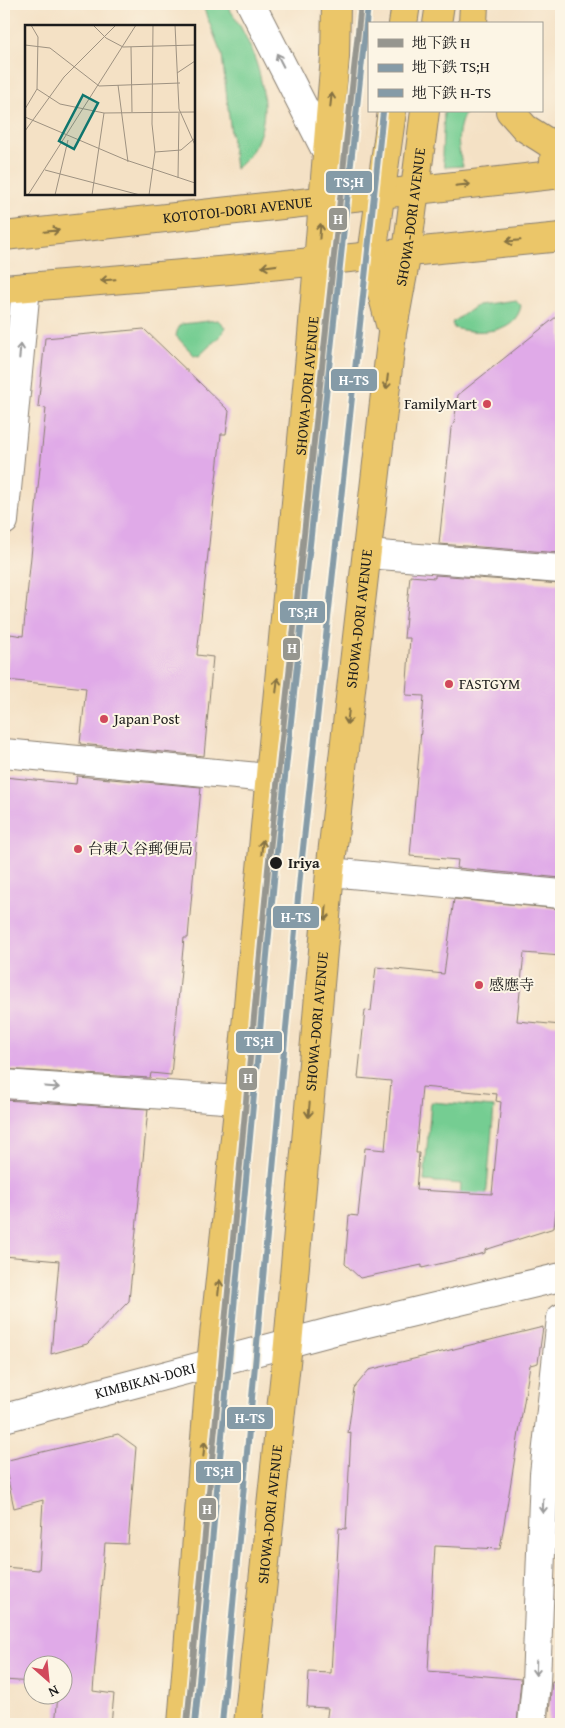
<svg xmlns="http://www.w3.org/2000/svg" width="565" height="1728" font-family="'Gentium Book Plus','Noto Serif JP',serif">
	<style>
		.green { fill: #74cd92; stroke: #487457 }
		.building { fill: #e0aae8; fill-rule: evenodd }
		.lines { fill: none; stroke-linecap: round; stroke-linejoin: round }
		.minor-casing { stroke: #887e70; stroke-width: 30 }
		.major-casing { stroke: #887e70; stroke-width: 30 }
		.highway-casing { stroke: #887e70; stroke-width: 30 }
		.minor { stroke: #fff; stroke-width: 28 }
		.major { stroke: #ebc669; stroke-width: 28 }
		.highway { stroke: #ebc669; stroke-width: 28 }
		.metro-1-casing { stroke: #fcf5e5; stroke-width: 10 }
		.metro-2-casing { stroke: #fcf5e5; stroke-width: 10 }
		.metro-3-casing { stroke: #fcf5e5; stroke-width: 10 }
		.metro-1 { stroke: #96968f; stroke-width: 6 }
		.metro-2 { stroke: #859ba7; stroke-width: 6 }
		.metro-3 { stroke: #859ba7; stroke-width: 6 }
		.oneway { stroke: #999 }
		.oneway2 { stroke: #847142 }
		.poi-dot { fill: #d1495b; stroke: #fcf5e5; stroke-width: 2 }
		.stop-dot { fill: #1c1c1c; stroke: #fcf5e5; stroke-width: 2 }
		.labels { text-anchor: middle; stroke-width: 4; stroke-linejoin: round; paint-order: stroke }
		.street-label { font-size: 15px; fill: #1c1c1c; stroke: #fcf5e5 }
		.poi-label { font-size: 15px; fill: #1c1c1c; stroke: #fcf5e5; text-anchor: start }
		.stop-label { font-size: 15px; font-weight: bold; fill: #1c1c1c; stroke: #fcf5e5; text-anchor: start }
		.inset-road { fill: none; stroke: #9e9281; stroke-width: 1 }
		.view { fill: #0f766e; fill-opacity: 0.15; stroke: #0f766e; stroke-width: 2.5 }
		.inset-edge { fill: none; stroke: #1c1c1c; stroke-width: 2.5 }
		.line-badge { stroke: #fcf5e5; stroke-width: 2 }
		.badge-label { font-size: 14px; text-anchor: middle; font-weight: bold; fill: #fff }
	</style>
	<rect width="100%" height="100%" fill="#fcf5e5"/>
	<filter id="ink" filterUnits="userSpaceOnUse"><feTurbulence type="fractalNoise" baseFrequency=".02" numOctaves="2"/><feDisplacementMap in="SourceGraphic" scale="10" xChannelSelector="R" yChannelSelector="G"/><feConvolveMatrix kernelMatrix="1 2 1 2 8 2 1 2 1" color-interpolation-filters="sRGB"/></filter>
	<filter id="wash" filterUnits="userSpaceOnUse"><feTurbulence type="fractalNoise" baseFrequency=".0096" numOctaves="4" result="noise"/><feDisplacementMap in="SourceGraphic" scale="20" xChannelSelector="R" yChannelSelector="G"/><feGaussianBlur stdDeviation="1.12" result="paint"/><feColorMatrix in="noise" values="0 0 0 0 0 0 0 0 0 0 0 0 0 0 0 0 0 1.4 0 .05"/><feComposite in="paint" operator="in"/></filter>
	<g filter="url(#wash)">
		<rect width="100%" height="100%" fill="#f4e1c5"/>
		<!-- green -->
		<g class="green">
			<path d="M 202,4 L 226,4 C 258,48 288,129 235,169 L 222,55 Z"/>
			<path d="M 444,111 L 466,111 C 456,130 457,147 463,166 L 445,167 L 442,156 Z"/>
			<path d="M 515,300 L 521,306 C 515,335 476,334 454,328 L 452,323 L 477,305 Z"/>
			<path d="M 218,320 L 225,327 L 223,333 L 199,356 L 194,355 L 176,336 L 178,327 L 182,324 Z"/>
			<path d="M 431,1102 L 494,1107 L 485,1210 L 459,1208 L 461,1184 L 424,1181 Z"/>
		</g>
		<g id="blocks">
			<!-- building -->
			<g class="building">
				<path d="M 561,313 L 561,553 L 439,544 L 451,428 L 454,423 L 458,395 Z"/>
				<path d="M 144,329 L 229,411 L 226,434 L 221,434 L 197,655 L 213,657 L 204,756 L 80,744 L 86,688 L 6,680 L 10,634 L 23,636 L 46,408 L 38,407 L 45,338 Z"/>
				<path d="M 435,575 L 561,584 L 561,878 L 457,868 L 458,860 L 410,856 L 424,696 L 406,695 L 410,638 L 404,638 L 410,576 L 435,578 Z"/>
				<path d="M 77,776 L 201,787 L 188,938 L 184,938 L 171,1075 L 151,1073 L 150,1078 L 4,1069 L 4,777 L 76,784 Z"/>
				<path d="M 454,899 L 561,909 L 561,956 L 524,953 L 517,1021 L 561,1025 L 561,1164 L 554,1228 L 485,1250 L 485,1253 L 422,1268 L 422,1265 L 360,1278 L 345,1264 L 349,1215 L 358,1216 L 365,1148 L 385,1150 L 391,1081 L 358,1078 L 365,1010 L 371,1011 L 376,967 L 444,974 ZM 422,1087 L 497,1094 L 496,1101 L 501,1102 L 492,1194 L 416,1190 L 419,1153 L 416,1153 Z"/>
				<path d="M 4,1100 L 148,1109 L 129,1301 L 87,1344 L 51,1354 L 59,1261 L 4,1256 Z"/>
				<path d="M 543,1327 L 538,1363 L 530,1365 L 500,1549 L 435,1546 L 428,1671 L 521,1679 L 517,1724 L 326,1724 L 328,1708 L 307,1707 L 309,1672 L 331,1673 L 339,1528 L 346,1529 L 351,1432 L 348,1433 L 354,1388 L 369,1370 Z"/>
				<path d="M 118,1434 L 136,1447 L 128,1544 L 105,1543 L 93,1691 L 114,1694 L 111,1724 L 55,1724 L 58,1696 L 62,1696 L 62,1666 L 32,1666 L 32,1682 L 4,1680 L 4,1567 L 39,1570 L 43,1500 L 14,1508 L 4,1461 Z"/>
				<path d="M 552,1681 L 561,1682 L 561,1724 L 548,1724 Z"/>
			</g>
		</g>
	</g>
	<g filter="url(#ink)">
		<use href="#blocks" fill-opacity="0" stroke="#887e70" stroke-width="1"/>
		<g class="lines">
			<defs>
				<g id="minor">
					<path d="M 251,4 L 326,151"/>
					<path d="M 4,521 L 26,287"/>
					<path d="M 367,554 L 561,569"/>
					<path d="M 4,753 L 268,778"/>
					<path d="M 330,872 L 561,894"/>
					<path d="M 4,1084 L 239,1100"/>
					<path id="s1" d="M 4,1418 L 334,1331 L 561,1277"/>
					<path d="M 532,1724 L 536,1683 L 544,1474 L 561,1318"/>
				</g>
				<g id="major">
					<path id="s2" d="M 4,236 L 561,174"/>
					<path d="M 4,289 L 230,270 L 561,237"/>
				</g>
				<g id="highway">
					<path d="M 403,24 L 406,4"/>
					<path d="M 437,24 L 440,4"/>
					<path d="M 473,24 L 474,4"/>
					<path d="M 510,111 L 525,128 L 555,147 L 553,175"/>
					<path d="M 390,324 L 372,255 L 392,111"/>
					<path id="s3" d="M 182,1724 L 211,1364 L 239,1100 L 312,335 L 335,57 L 336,4"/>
					<path id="s4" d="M 248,1724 L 288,1344 L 330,872 L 392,333 L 407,252 L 425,111"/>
				</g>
			</defs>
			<!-- minor casing -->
			<use href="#minor" class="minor-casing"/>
			<!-- major casing -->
			<use href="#major" class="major-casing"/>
			<!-- highway casing -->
			<use href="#highway" class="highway-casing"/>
			<!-- minor -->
			<use href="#minor" class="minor"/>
			<!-- major -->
			<use href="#major" class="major"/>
			<!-- highway -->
			<use href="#highway" class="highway"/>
			<defs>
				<path id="metro-1" d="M 187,1724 L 268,869 L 361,4"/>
				<path id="metro-2" d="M 195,1724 L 275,870 L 368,5"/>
				<path id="metro-3" d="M 222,1724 L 300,876 L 383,112"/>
			</defs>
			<!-- metro-1 casing -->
			<use href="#metro-1" class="metro-1-casing"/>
			<!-- metro-2 casing -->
			<use href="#metro-2" class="metro-2-casing"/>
			<!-- metro-3 casing -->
			<use href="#metro-3" class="metro-3-casing"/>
			<!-- metro-1 -->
			<use href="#metro-1" class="metro-1"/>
			<!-- metro-2 -->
			<use href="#metro-2" class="metro-2"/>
			<!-- metro-3 -->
			<use href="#metro-3" class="metro-3"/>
		</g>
		<!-- one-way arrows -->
		<defs><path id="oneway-shaft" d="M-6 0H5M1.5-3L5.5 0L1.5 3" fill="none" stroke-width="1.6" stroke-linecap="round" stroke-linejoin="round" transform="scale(1.25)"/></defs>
		<g class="oneway">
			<use href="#oneway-shaft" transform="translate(280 60) rotate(-117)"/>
			<use href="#oneway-shaft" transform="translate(20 351) rotate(-85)"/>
			<use href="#oneway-shaft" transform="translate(52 1087) rotate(4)"/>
			<use href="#oneway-shaft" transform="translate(543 1506) rotate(92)"/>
			<use href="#oneway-shaft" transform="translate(536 1668) rotate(92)"/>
		</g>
		<g class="oneway2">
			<use href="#oneway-shaft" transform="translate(331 100) rotate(-84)"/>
			<use href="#oneway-shaft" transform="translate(463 185) rotate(-6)"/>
			<use href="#oneway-shaft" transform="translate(52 231) rotate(-6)"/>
			<use href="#oneway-shaft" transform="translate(320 231) rotate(-86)"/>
			<use href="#oneway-shaft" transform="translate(513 241) rotate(175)"/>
			<use href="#oneway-shaft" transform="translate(269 266) rotate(173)"/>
			<use href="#oneway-shaft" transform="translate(108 280) rotate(175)"/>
			<use href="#oneway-shaft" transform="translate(387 382) rotate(97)"/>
			<use href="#oneway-shaft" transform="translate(277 685) rotate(-84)"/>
			<use href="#oneway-shaft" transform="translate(348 717) rotate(97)"/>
			<use href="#oneway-shaft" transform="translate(262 847) rotate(-85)"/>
			<use href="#oneway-shaft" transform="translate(326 913) rotate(95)"/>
			<use href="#oneway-shaft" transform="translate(309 1110) rotate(95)"/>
			<use href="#oneway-shaft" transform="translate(219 1287) rotate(-84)"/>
			<use href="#oneway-shaft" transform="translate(204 1449) rotate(-85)"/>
		</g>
	</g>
	<!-- markers -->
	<g class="poi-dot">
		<circle cx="487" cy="404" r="5"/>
		<circle cx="449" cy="684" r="5"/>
		<circle cx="104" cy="719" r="5"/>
		<circle cx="78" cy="849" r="5"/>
		<circle cx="479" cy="985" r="5"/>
	</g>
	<circle class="stop-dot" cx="276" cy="863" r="7"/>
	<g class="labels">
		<!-- street labels -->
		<g class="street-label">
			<text dy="5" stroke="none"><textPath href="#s2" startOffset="235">KOTOTOI-DORI AVENUE</textPath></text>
			<text dy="5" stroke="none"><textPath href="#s4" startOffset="1516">SHOWA-DORI AVENUE</textPath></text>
			<text dy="5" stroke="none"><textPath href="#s3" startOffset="1344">SHOWA-DORI AVENUE</textPath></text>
			<text dy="5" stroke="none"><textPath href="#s4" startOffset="1111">SHOWA-DORI AVENUE</textPath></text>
			<text dy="5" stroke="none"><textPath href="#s4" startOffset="706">SHOWA-DORI AVENUE</textPath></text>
			<text dy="5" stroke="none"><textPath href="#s1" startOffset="146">KIMBIKAN-DORI</textPath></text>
			<text dy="5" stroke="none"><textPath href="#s4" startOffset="211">SHOWA-DORI AVENUE</textPath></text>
		</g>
		<!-- poi labels -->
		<g class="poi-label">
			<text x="477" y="409" text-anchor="end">FamilyMart</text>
			<text x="459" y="689">FASTGYM</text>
			<text x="114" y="724">Japan Post</text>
			<text x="88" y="854">台東入谷郵便局</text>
			<text x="489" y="990">感應寺</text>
		</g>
		<!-- stop labels -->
		<g class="stop-label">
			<text x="288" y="868">Iriya</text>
		</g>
	</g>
	<!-- overview -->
	<g transform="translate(25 25)">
		<rect width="170" height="170" fill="#f4e1c5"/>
		<path class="inset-road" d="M 6,0 L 13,12 L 12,64M 68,0 L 81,13 L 98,22 L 170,20M 150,0 L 154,84 L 170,120M 0,20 L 25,23 L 74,61 L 155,58M 106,22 L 107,87M 152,48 L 170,36M 93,60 L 103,137M 12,64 L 35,79 L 79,88 L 170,87M 0,84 L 12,64M 0,92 L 101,135 L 170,158M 0,106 L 39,52 L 91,0M 130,127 L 156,125 L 170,113M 20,145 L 115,170M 153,153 L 154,88M 3,170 L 111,0M 30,170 L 43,115M 67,170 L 79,88M 124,170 L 130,127 L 127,99 L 128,0"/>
		<path class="view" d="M 58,70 L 73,78 L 49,124 L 34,116 Z"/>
		<rect width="170" height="170" class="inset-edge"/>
	</g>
	<g class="line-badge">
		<rect x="325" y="170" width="48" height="24" rx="5" fill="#859ba7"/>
		<rect x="328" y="207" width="20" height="24" rx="5" fill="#96968f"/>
		<rect x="330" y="368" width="48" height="24" rx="5" fill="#859ba7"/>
		<rect x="279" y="600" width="47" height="24" rx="5" fill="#859ba7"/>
		<rect x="282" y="637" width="19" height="24" rx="5" fill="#96968f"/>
		<rect x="272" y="905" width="48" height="24" rx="5" fill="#859ba7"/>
		<rect x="235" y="1030" width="48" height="24" rx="5" fill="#859ba7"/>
		<rect x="238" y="1067" width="20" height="24" rx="5" fill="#96968f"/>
		<rect x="226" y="1406" width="48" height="24" rx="5" fill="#859ba7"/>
		<rect x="195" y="1460" width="47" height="24" rx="5" fill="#859ba7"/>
		<rect x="198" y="1497" width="19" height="24" rx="5" fill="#96968f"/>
	</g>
	<g class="badge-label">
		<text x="349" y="187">TS;H</text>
		<text x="338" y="224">H</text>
		<text x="354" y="385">H-TS</text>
		<text x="303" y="617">TS;H</text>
		<text x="292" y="653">H</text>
		<text x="296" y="922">H-TS</text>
		<text x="259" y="1046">TS;H</text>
		<text x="248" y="1083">H</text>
		<text x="250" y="1423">H-TS</text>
		<text x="219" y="1476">TS;H</text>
		<text x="207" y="1514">H</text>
	</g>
	<!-- margin -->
	<rect width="565" height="1728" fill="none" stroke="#fcf5e5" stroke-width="20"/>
	<!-- legend -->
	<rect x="368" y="22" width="175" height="90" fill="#fcf5e5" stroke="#a29e95"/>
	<rect x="378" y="39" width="25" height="8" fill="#96968f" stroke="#a29e95"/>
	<text x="412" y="48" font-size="15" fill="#1c1c1c">地下鉄 H</text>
	<rect x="378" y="64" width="25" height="8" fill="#859ba7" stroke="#a29e95"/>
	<text x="412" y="72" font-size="15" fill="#1c1c1c">地下鉄 TS;H</text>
	<rect x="378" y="89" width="25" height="8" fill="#859ba7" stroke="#a29e95"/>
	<text x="412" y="98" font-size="15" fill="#1c1c1c">地下鉄 H-TS</text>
	<!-- north arrow -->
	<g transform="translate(48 1680) rotate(153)"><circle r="24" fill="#fcf5e5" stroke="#a29e95"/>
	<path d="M0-4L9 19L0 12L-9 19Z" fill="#d1495b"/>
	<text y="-8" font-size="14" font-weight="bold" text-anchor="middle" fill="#1c1c1c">N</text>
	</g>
</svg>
